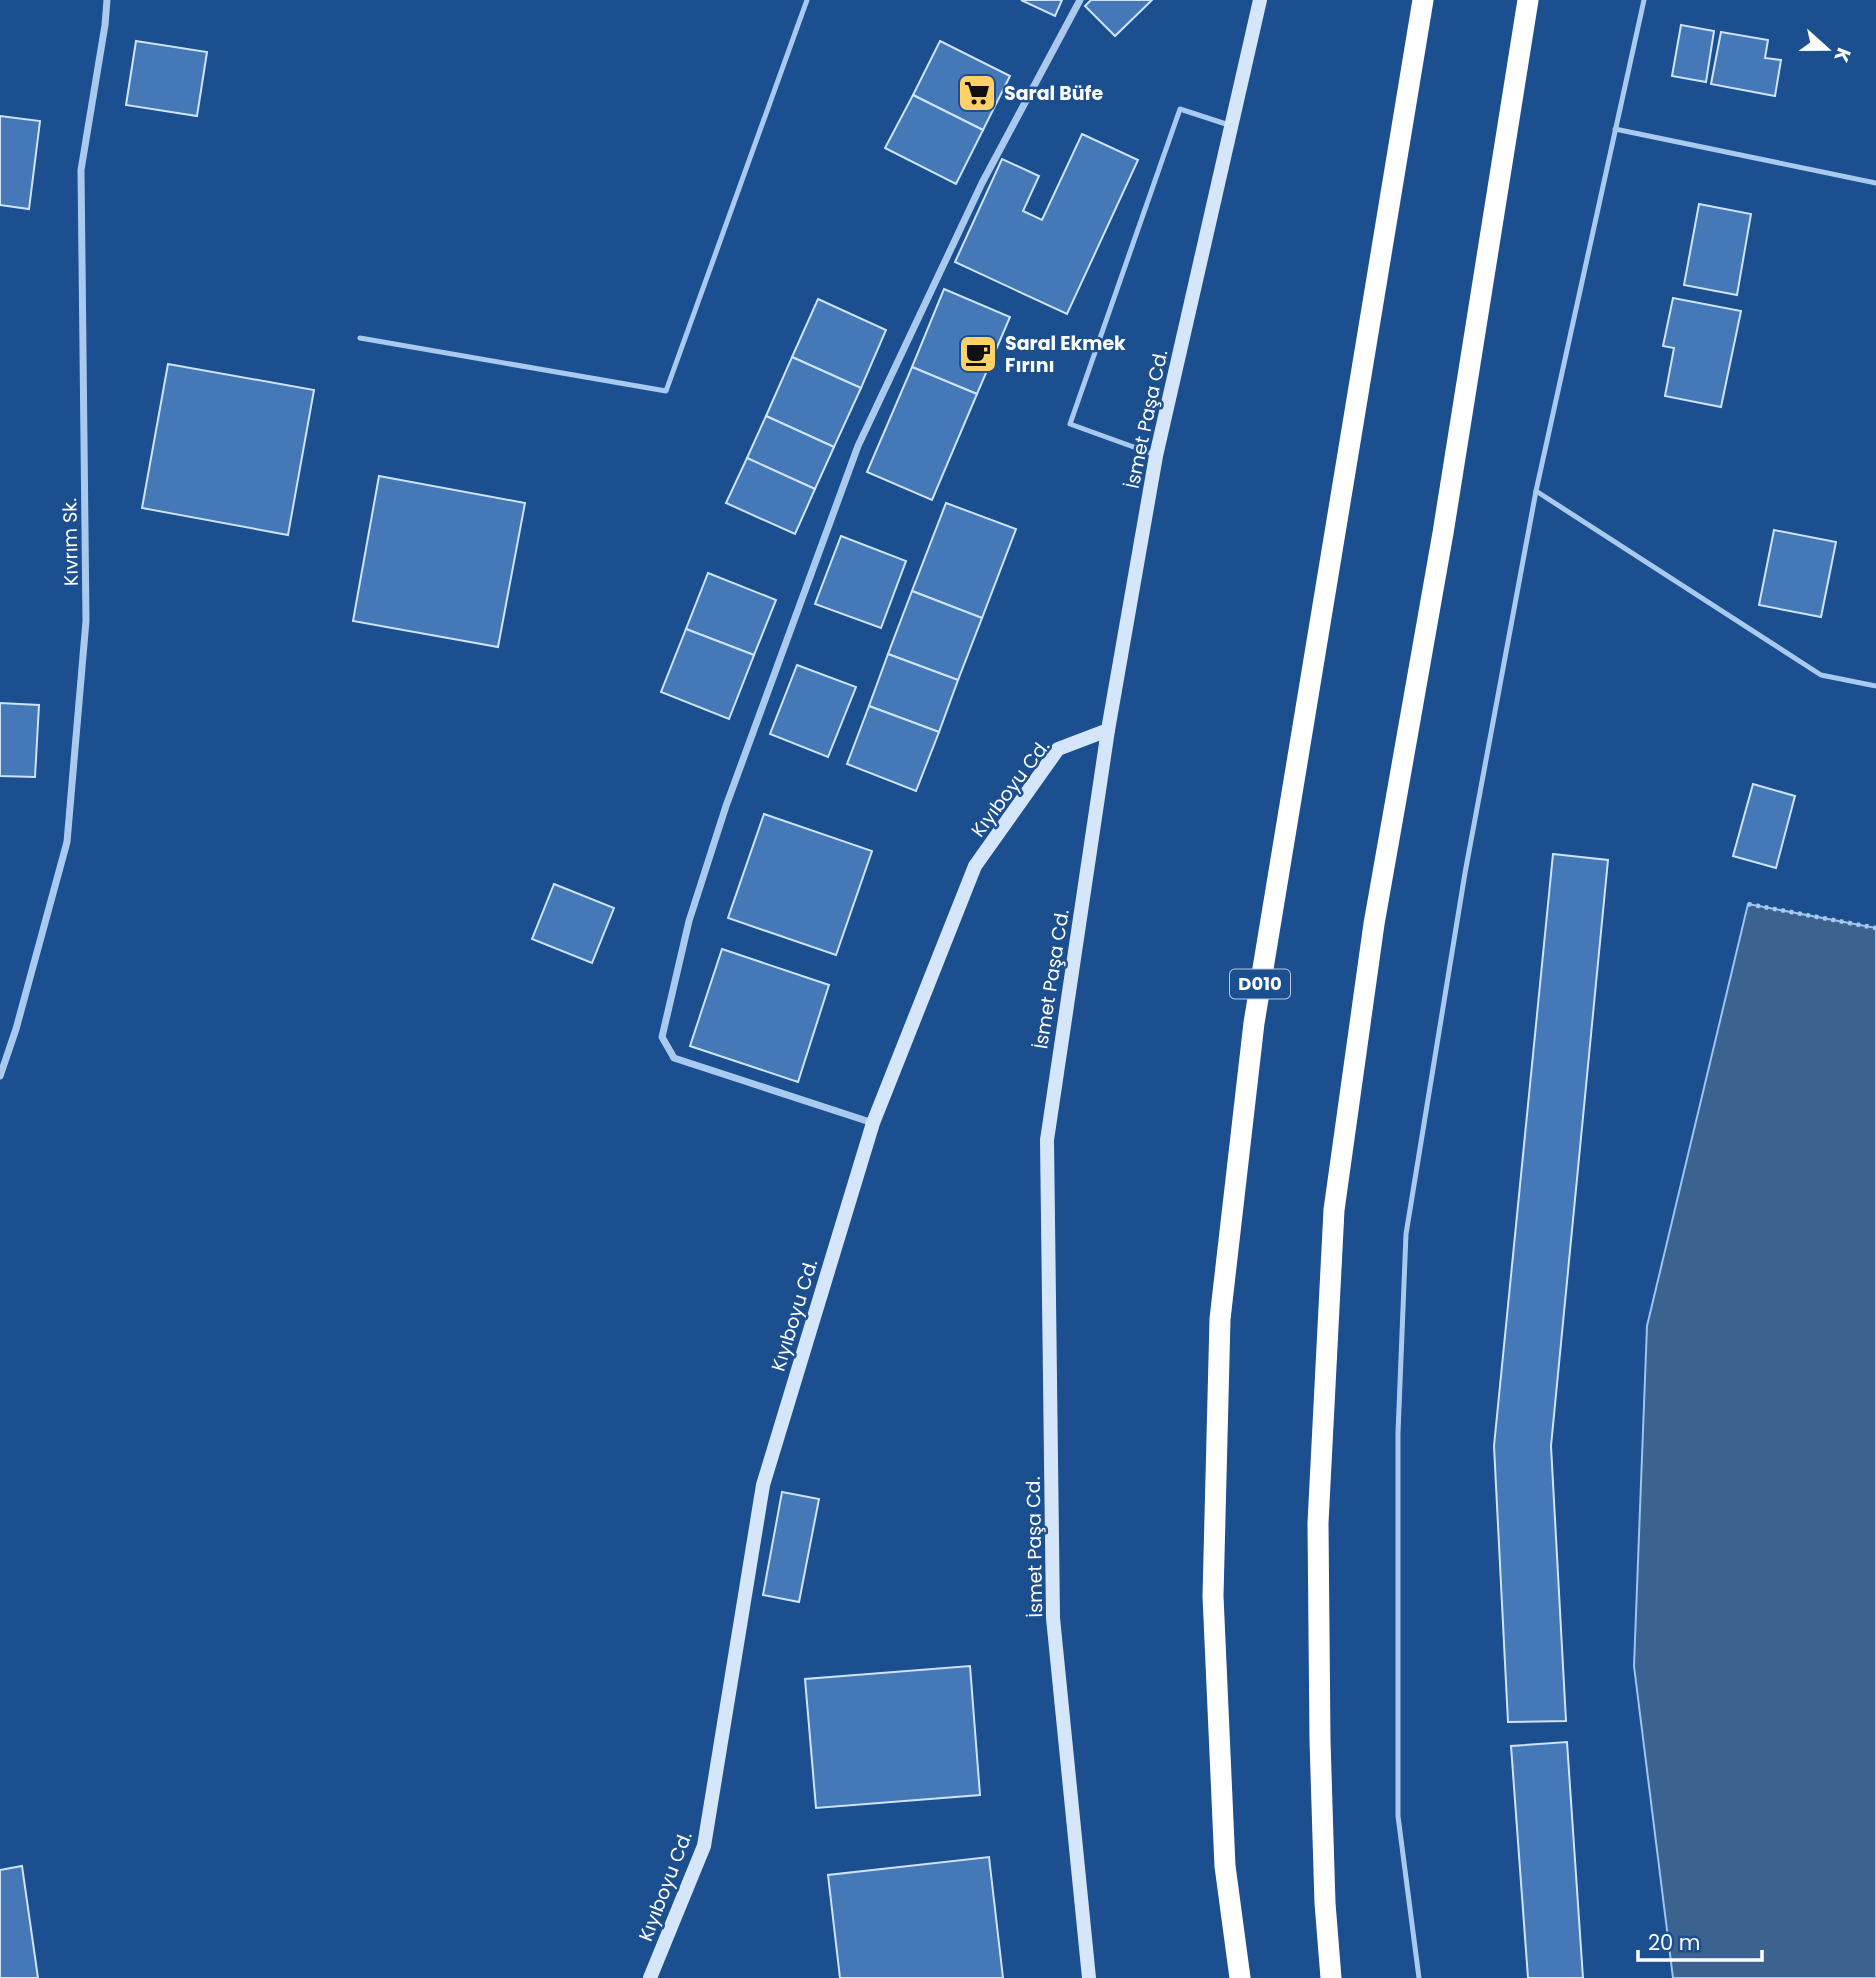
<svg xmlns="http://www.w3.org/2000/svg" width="1876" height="1978" font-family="Poppins,sans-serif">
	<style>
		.water { fill: #3c6290; stroke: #9cc4f0; stroke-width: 2 }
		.building { fill: #4478b7; stroke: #cfe3fa; stroke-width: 2 }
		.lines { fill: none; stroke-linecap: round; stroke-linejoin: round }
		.path { stroke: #a9c9ee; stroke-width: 4.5; stroke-dasharray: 3.5 5; stroke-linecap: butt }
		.lane { stroke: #a9c9ee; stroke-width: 5 }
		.street { stroke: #a9c9ee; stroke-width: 7 }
		.secondary { stroke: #d6e6fa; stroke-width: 14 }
		.highway { stroke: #fff; stroke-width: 21 }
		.labels { text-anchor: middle; stroke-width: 5; stroke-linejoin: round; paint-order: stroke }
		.shield { fill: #1b4f8f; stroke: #bbcadd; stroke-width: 2 }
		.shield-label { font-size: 18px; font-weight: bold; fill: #fff }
		.poi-label { font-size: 19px; font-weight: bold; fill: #fff; stroke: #1b4f8f; text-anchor: start }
		.street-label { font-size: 19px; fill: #fff; stroke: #1b4f8f }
	</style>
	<rect width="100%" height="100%" fill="#1b4f8f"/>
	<!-- water -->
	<path class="water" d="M 1748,904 L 1876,928 L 1876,1978 L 1673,1978 L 1634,1666 L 1647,1326 Z"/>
	<!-- building -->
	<g class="building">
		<path d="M 1021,0 L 1062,0 L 1055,16 Z"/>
		<path d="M 1091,0 L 1152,0 L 1115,36 L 1085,6 Z"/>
		<path d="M 1681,25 L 1714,31 L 1706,82 L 1672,76 Z"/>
		<path d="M 1721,32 L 1768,40 L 1765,58 L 1781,60 L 1775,96 L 1711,84 Z"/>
		<path d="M 136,41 L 207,52 L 197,116 L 126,105 Z"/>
		<path d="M 940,41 L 1010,76 L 983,130 L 913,95 Z"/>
		<path d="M 913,95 L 983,130 L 956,184 L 885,148 Z"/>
		<path d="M 0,116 L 40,121 L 29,209 L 0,205 Z"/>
		<path d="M 1082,134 L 1138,160 L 1067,314 L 955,262 L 1002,159 L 1039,176 L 1023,211 L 1042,220 Z"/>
		<path d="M 1699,204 L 1751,214 L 1737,295 L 1684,285 Z"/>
		<path d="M 944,289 L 1010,317 L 977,394 L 912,367 Z"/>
		<path d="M 1673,298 L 1741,311 L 1721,407 L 1665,396 L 1674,348 L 1663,346 Z"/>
		<path d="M 818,299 L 886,330 L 861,388 L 792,357 Z"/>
		<path d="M 792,357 L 861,388 L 834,447 L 766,416 Z"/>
		<path d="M 168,364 L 314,390 L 288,535 L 142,508 Z"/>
		<path d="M 912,367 L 977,394 L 932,500 L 867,472 Z"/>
		<path d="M 766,416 L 834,447 L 815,489 L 747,458 Z"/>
		<path d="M 747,458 L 815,489 L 795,534 L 726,503 Z"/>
		<path d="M 379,476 L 525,503 L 498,647 L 353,621 Z"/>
		<path d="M 946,503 L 1016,529 L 982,618 L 912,591 Z"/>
		<path d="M 1774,530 L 1836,542 L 1821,617 L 1759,605 Z"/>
		<path d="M 841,536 L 906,561 L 881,628 L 815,604 Z"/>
		<path d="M 708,573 L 776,600 L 754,655 L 686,629 Z"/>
		<path d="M 912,591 L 982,618 L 958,680 L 888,654 Z"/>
		<path d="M 686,629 L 754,655 L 729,719 L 661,692 Z"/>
		<path d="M 888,654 L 958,680 L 939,732 L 869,706 Z"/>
		<path d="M 797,665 L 856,687 L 828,757 L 770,734 Z"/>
		<path d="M 0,703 L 39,705 L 35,777 L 0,776 Z"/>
		<path d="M 869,706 L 939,732 L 916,791 L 847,764 Z"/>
		<path d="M 1753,784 L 1795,796 L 1776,868 L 1733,856 Z"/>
		<path d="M 764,814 L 872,851 L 836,955 L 728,918 Z"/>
		<path d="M 1553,854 L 1608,860 L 1551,1446 L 1566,1721 L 1508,1722 L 1494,1446 Z"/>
		<path d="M 554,884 L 614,908 L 592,963 L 532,939 Z"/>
		<path d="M 722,949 L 829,985 L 798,1082 L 690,1046 Z"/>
		<path d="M 782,1492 L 819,1499 L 799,1602 L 763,1595 Z"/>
		<path d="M 970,1666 L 980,1795 L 816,1808 L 805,1679 Z"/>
		<path d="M 1567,1742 L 1583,1978 L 1528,1978 L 1511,1746 Z"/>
		<path d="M 989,1857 L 1003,1978 L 840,1978 L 828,1875 Z"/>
		<path d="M 22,1866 L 38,1978 L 0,1978 L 0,1870 Z"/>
	</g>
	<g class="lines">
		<!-- path -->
		<path class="path" d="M 1748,904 L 1876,928"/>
		<!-- lane -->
		<g class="lane">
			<path d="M 1615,129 L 1876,183"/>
			<path d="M 360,338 L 666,391 L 807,0"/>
			<path d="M 1153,454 L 1070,424 L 1180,109 L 1229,125"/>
			<path d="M 1536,491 L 1821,675 L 1876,686"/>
			<path d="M 1419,1978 L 1398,1816 L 1398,1433 L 1406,1234 L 1465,873 L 1536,491 L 1644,0"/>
		</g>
		<!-- street -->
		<g class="street">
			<path d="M 0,1076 L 16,1029 L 67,842 L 86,621 L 81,170 L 105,25 L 107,0"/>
			<path d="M 873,1123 L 674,1058 L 662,1037 L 689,921 L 726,806 L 858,446 L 982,183 L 1080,0"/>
		</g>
		<!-- secondary -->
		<g class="secondary">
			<path d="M 650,1978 L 704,1846 L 763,1485 L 873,1123 L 975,866 L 1058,749 L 1108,730"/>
			<path d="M 1089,1978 L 1053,1618 L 1047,1140 L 1108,730 L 1156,456 L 1260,0"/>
		</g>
		<!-- highway -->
		<g class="highway">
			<path d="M 1240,1978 L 1225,1866 L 1213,1596 L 1220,1319 L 1254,1023 L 1423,0"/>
			<path d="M 1331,1978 L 1325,1903 L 1320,1740 L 1318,1523 L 1334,1210 L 1374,924 L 1443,533 L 1528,0"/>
		</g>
	</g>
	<!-- icons -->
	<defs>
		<symbol id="supermarket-square" viewBox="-11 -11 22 22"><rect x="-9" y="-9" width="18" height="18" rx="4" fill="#ffd166" stroke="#1b4f8f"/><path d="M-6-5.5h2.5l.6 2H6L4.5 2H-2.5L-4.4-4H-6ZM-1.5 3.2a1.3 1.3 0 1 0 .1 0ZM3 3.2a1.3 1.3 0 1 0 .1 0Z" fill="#111"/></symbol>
		<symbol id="cafe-square" viewBox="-11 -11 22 22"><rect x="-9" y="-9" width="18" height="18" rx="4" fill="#ffd166" stroke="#1b4f8f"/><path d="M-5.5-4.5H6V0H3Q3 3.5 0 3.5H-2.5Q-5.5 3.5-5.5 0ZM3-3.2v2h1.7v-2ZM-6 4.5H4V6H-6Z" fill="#111"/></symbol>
	</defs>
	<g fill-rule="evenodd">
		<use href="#supermarket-square" x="955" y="71" width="44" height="44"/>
		<use href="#cafe-square" x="956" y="332" width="44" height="44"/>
	</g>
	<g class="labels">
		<!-- shield labels -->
		<rect class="shield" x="1230" y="969.5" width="60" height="29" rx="5"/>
		<g class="shield-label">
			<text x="1260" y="990">D010</text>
		</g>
		<!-- poi labels -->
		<g class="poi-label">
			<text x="1004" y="100">Saral Büfe</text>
			<text x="1005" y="350">Saral Ekmek<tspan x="1005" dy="22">Fırını</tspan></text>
		</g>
		<!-- street labels -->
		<g class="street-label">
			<text transform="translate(1146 419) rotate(-78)" y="7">İsmet Paşa Cd.</text>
			<text transform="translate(70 542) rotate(-91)" y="7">Kıvrım Sk.</text>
			<text transform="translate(1010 788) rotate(-53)" y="7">Kıyıboyu Cd.</text>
			<text transform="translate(1051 979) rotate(-81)" y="7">İsmet Paşa Cd.</text>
			<text transform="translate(794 1315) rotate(-73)" y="7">Kıyıboyu Cd.</text>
			<text transform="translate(1034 1547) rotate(-91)" y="7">İsmet Paşa Cd.</text>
			<text transform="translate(665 1886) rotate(-69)" y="7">Kıyıboyu Cd.</text>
		</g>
	</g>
	<!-- north arrow -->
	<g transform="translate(1827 49) rotate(111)" stroke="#1b4f8f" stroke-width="5" paint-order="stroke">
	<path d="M0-5L12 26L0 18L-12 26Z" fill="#ffffff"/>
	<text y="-10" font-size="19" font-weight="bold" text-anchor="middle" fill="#ffffff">K</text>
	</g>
	<!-- scale -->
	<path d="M1638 1950v10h124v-10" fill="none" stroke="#ffffff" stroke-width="3.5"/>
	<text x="1648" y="1950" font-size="21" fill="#ffffff" stroke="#1b4f8f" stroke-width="5" paint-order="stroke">20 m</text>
</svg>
